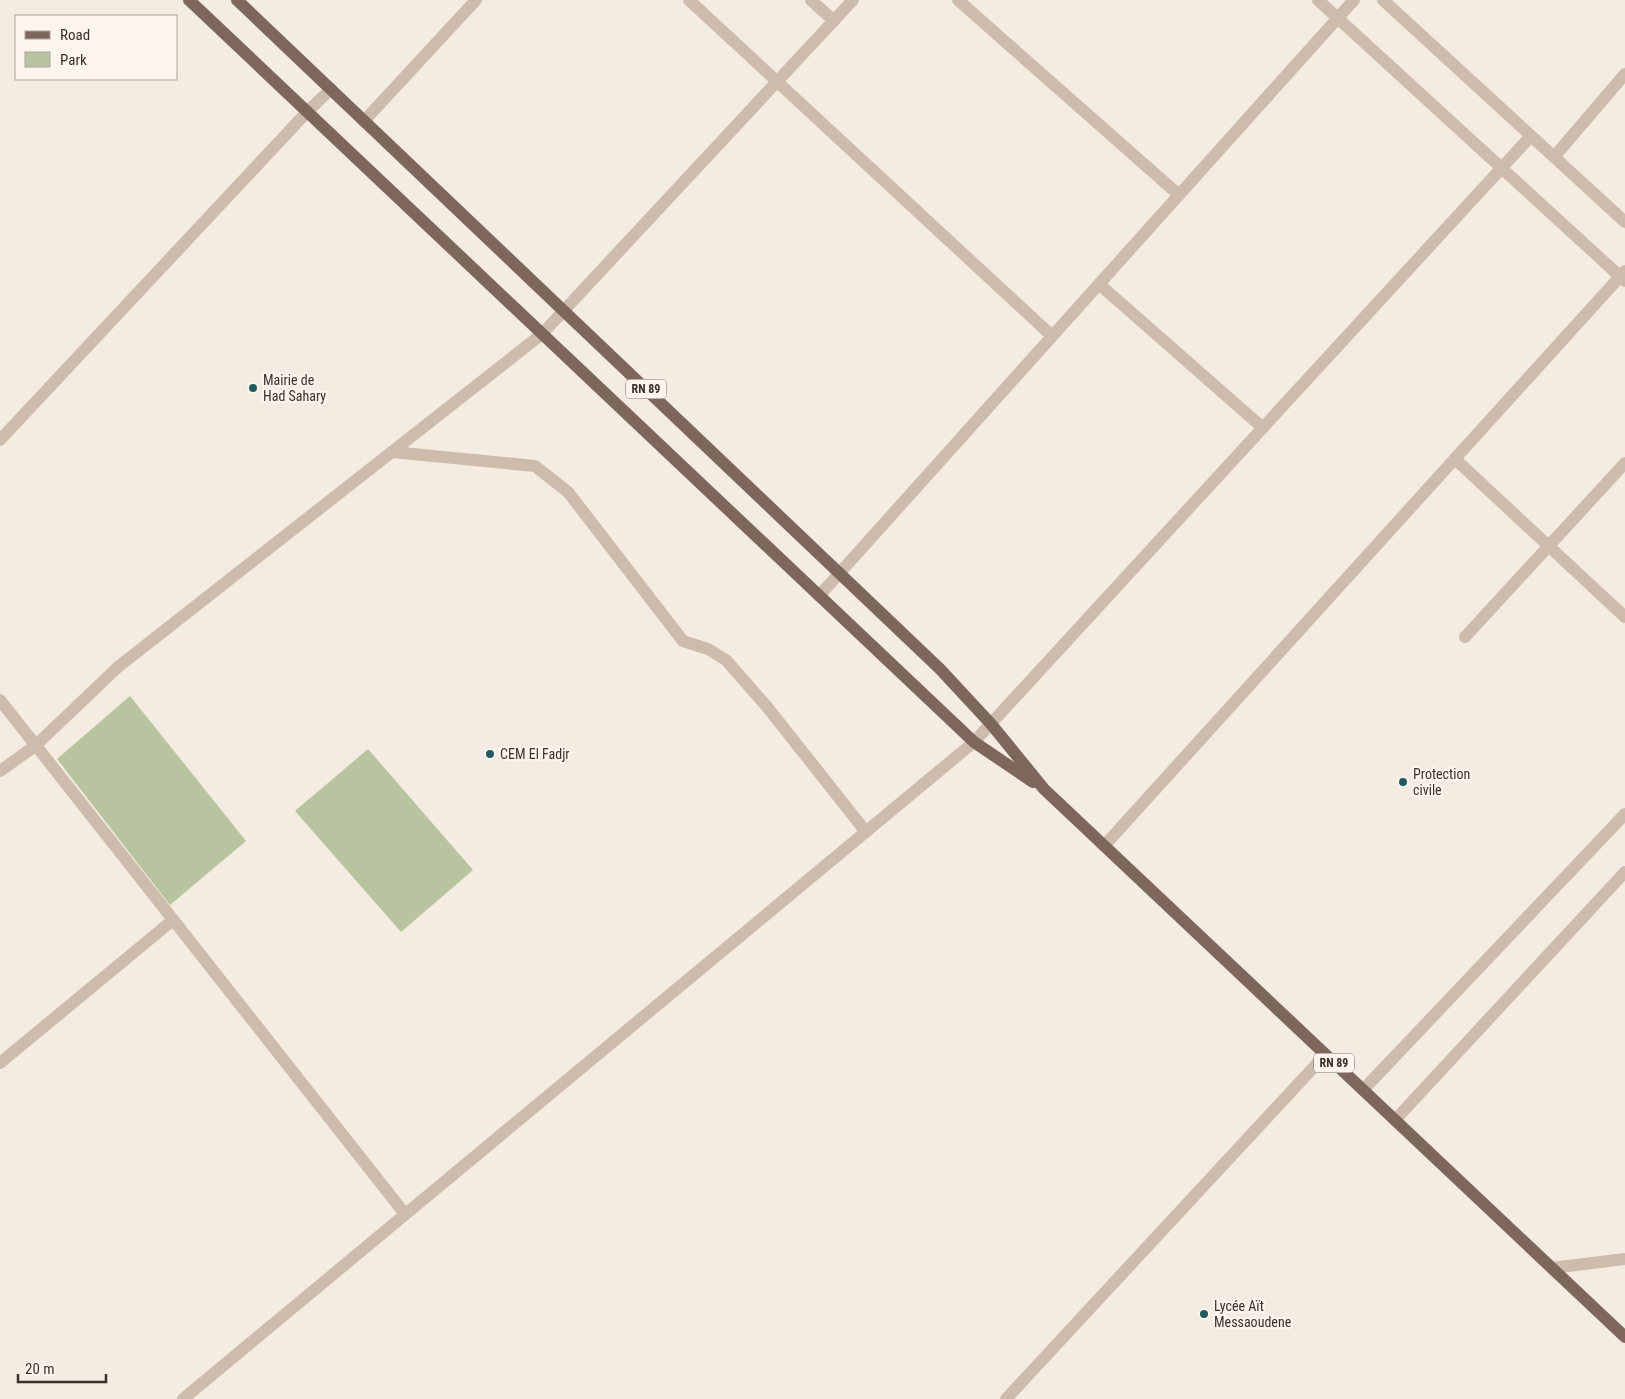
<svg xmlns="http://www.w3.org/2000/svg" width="1625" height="1399" font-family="'Roboto Condensed',sans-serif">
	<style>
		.green { fill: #b8c4a0 }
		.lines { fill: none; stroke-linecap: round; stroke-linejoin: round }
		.service { stroke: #cdbbac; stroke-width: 12 }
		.minor { stroke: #cdbbac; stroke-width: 12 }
		.primary { stroke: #7d675c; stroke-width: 12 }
		.poi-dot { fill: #1f5a5e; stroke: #fbf5ee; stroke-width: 2 }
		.labels { text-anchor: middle; stroke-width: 4.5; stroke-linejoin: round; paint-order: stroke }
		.shield { fill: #fbf5ee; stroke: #756b66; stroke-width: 1 }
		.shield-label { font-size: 12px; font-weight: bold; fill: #3b302b }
		.poi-label { font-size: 14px; fill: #3b302b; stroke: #fbf5ee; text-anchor: start }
	</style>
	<rect width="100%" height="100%" fill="#f4ebe1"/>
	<!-- green -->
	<g class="green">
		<path d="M 130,696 L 246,841 L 170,905 L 57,759 Z"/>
		<path d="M 368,749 L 473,870 L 401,932 L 295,811 Z"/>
	</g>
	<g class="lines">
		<!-- service -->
		<g class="service">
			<path d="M 392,452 L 535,466 L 568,492 L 683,641 L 708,649 L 726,660 L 768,708 L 866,832"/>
			<path d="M 1552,1268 L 1625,1259"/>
		</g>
		<!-- minor -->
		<g class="minor">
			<path d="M 689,0 L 1052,336"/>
			<path d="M 811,0 L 834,21"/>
			<path d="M 958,0 L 1179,195"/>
			<path d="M 1318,0 L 1625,281"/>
			<path d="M 1383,0 L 1625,222"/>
			<path d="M 364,121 L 476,0"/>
			<path d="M 1554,157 L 1625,74"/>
			<path d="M 1099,284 L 1263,428"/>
			<path d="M 0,440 L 307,112 L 331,89"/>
			<path d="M 1455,459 L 1625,617"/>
			<path d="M 819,596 L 1354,0"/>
			<path d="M 1465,637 L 1625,463"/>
			<path d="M 0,700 L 405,1214"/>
			<path d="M 0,771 L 35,746 L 118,667 L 542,334 L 853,0"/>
			<path d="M 1104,846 L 1625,271"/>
			<path d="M 0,1063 L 173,920"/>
			<path d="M 1363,1090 L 1625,814"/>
			<path d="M 1395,1120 L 1625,872"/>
			<path d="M 183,1399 L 974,742 L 1531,136"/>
			<path d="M 1006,1399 L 1325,1055"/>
		</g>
		<!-- primary -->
		<g class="primary">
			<path d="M 189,0 L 974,742 L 1033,782"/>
			<path d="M 237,0 L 940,669 L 991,724 L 1044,789 L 1625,1337"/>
		</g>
	</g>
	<!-- markers -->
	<g class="poi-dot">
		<circle cx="253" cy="388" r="5"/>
		<circle cx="490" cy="754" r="5"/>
		<circle cx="1403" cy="782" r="5"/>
		<circle cx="1204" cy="1314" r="5"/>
	</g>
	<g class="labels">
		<!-- shield labels -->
		<g class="shield">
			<rect x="626" y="379.5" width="40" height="19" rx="4"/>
			<rect x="1314" y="1053.5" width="40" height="19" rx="4"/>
		</g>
		<g class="shield-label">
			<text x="646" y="393">RN 89</text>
			<text x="1334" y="1067">RN 89</text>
		</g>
		<!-- poi labels -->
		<g class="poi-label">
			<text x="263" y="385">Mairie de<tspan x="263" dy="16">Had Sahary</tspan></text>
			<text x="500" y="759">CEM El Fadjr</text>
			<text x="1413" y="779">Protection<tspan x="1413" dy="16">civile</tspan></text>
			<text x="1214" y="1311">Lycée Aït<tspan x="1214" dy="16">Messaoudene</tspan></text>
		</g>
	</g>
	<!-- legend -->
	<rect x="15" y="15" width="162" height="65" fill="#fbf5ee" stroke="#aea6a0"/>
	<rect x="25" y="31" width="25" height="8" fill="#7d675c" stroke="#aea6a0"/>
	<text x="60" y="40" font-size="15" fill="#3b302b">Road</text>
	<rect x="25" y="52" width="25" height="15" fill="#b8c4a0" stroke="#aea6a0"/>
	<text x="60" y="65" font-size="15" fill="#3b302b">Park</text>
	<!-- scale -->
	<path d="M18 1374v8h88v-8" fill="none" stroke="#3b302b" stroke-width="2.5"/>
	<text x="25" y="1374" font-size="15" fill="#3b302b" stroke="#fbf5ee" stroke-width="4" paint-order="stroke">20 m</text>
</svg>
